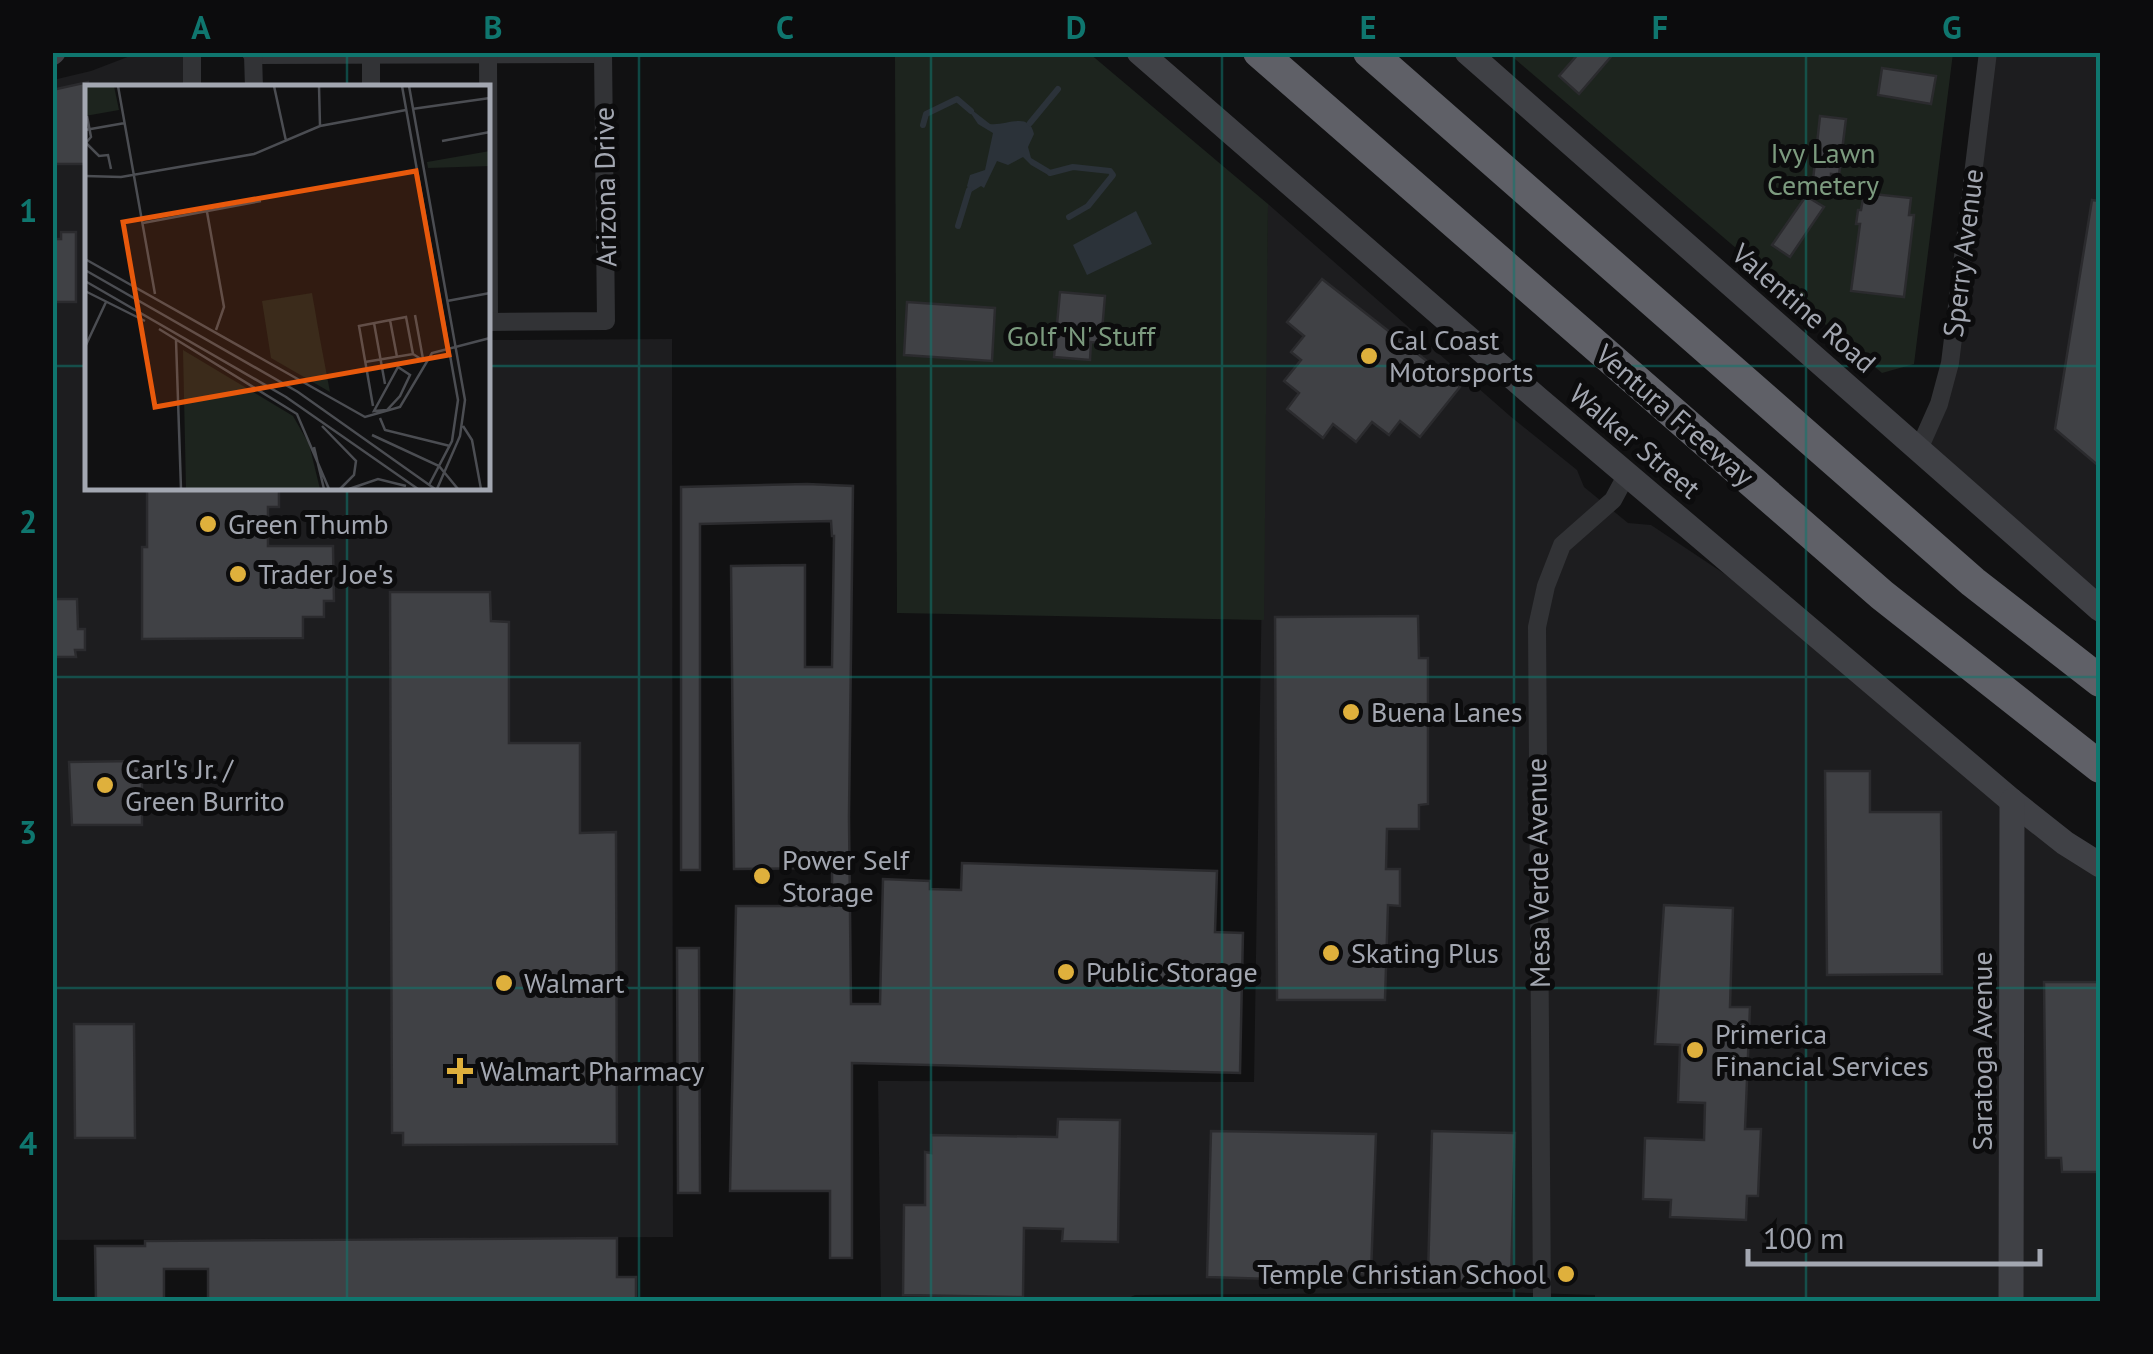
<svg xmlns="http://www.w3.org/2000/svg" width="2153" height="1354" font-family="'PT Sans',sans-serif">
	<style>
		.built { fill: #1d1d1f }
		.green { fill: #1d241e }
		.water { fill: #2b3239 }
		.lines { fill: none; stroke-linecap: round; stroke-linejoin: round }
		.stream { stroke: #2b3239; stroke-width: 6 }
		.building { fill: #404145; stroke: #2b2b2e; stroke-width: 2.5 }
		.street { stroke: #323336; stroke-width: 18 }
		.secondary { stroke: #404146; stroke-width: 25 }
		.highway { stroke: #5f6067; stroke-width: 32 }
		.grid { fill: none; stroke: #0f766e; stroke-width: 2.5; stroke-opacity: 0.55 }
		.poi-dot { fill: #dfb03c; stroke: #0c0c0d; stroke-width: 4 }
		.labels { text-anchor: middle; stroke-width: 10; stroke-linejoin: round; paint-order: stroke }
		.park-label { font-size: 28px; fill: #7c9b7f; stroke: #0c0c0d }
		.street-label { font-size: 28px; fill: #a3a7b1; stroke: #0c0c0d }
		.poi-label { font-size: 28px; fill: #a3a7b1; stroke: #0c0c0d; text-anchor: start }
		.inset-road { fill: none; stroke: #4b4d52; stroke-width: 2.5 }
		.view { fill: #e8590c; fill-opacity: 0.15; stroke: #e8590c; stroke-width: 5 }
		.inset-edge { fill: none; stroke: #a3a7b1; stroke-width: 5 }
		.neatline { fill: none; stroke: #0f766e; stroke-width: 4 }
		.grid-label { font-size: 32px; text-anchor: middle; font-weight: bold; fill: #0f766e }
	</style>
	<rect width="100%" height="100%" fill="#111112"/>
	<!-- built -->
	<g class="built">
		<path d="M 138,53 L 183,53 L 184,87 L 88,88 L 88,488 L 488,488 L 488,340 L 672,339 L 673,1237 L 53,1240 L 53,80 L 91,71 Z"/>
		<path d="M 1988,53 L 2100,53 L 2100,609 L 1919,449 L 1939,404 Z"/>
		<path d="M 1268,204 L 1510,416 L 1577,470 L 1584,487 L 1628,523 L 1651,525 L 1815,634 L 2100,865 L 2100,1301 L 1595,1302 L 1595,1295 L 1505,1292 L 1135,1295 L 1120,1302 L 881,1301 L 878,1081 L 1254,1082 Z"/>
	</g>
	<!-- green -->
	<g class="green">
		<path d="M 895,53 L 1089,53 L 1268,204 L 1264,620 L 897,613 Z"/>
		<path d="M 1508,53 L 1953,53 L 1914,364 L 1882,373 Z"/>
	</g>
	<!-- water -->
	<g class="water">
		<path d="M 972,110 L 990,124 C 1007,126 1029,111 1034,134 L 1028,147 L 1031,158 L 1051,170 L 1050,176 L 1031,165 L 1023,157 L 1008,165 L 997,161 L 984,188 L 981,186 L 971,192 L 967,186 L 970,175 L 985,170 L 993,133 L 978,124 L 970,112 Z"/>
		<path d="M 1136,211 L 1152,244 L 1087,275 L 1073,245 Z"/>
	</g>
	<g class="lines">
		<!-- stream -->
		<g class="stream">
			<path d="M 1030,123 L 1058,89"/>
			<path d="M 923,125 L 926,114 L 957,99 L 971,111"/>
			<path d="M 1050,173 L 1073,167 L 1110,171 L 1113,175 L 1088,206 L 1069,217"/>
			<path d="M 958,226 L 969,190"/>
		</g>
	</g>
	<!-- building -->
	<g class="building">
		<path d="M 1580,52 L 1615,52 L 1579,94 L 1559,76 Z"/>
		<path d="M 1882,68 L 1936,76 L 1931,104 L 1878,95 Z"/>
		<path d="M 88,82 L 88,164 L 52,164 L 52,90 Z"/>
		<path d="M 1820,116 L 1846,119 L 1839,175 L 1831,174 L 1831,181 L 1813,180 Z"/>
		<path d="M 1864,193 L 1911,198 L 1909,215 L 1914,215 L 1904,297 L 1851,291 L 1860,224 L 1856,224 L 1858,210 L 1861,210 Z"/>
		<path d="M 1806,196 L 1824,207 L 1790,257 L 1772,245 Z"/>
		<path d="M 2092,200 L 2100,201 L 2100,467 L 2055,429 Z"/>
		<path d="M 61,232 L 76,232 L 76,302 L 52,302 L 52,239 L 61,239 Z"/>
		<path d="M 1322,279 L 1460,387 L 1420,437 L 1400,421 L 1389,435 L 1372,422 L 1356,442 L 1333,424 L 1323,438 L 1287,409 L 1299,393 L 1284,381 L 1301,360 L 1291,352 L 1304,336 L 1287,322 Z"/>
		<path d="M 1060,292 L 1105,296 L 1101,343 L 1091,342 L 1090,360 L 1054,357 Z"/>
		<path d="M 907,302 L 995,308 L 992,361 L 904,355 Z"/>
		<path d="M 807,484 L 853,486 L 849,817 L 851,1004 L 880,1004 L 883,879 L 930,881 L 930,889 L 961,890 L 962,863 L 1217,871 L 1215,932 L 1243,933 L 1240,1073 L 852,1063 L 852,1258 L 830,1258 L 830,1191 L 730,1191 L 736,906 L 832,906 L 832,868 L 734,869 L 731,566 L 805,565 L 805,667 L 832,667 L 834,536 L 832,536 L 831,521 L 700,524 L 700,870 L 681,870 L 681,487 Z"/>
		<path d="M 147,488 L 279,488 L 279,507 L 268,507 L 268,546 L 333,546 L 334,601 L 324,601 L 324,617 L 303,617 L 303,638 L 142,639 L 142,547 L 147,547 Z"/>
		<path d="M 390,592 L 490,592 L 491,621 L 509,622 L 509,743 L 580,743 L 580,833 L 616,832 L 617,1144 L 403,1145 L 403,1133 L 392,1133 Z"/>
		<path d="M 52,599 L 77,599 L 78,629 L 85,629 L 85,650 L 75,650 L 76,657 L 52,657 Z"/>
		<path d="M 1418,616 L 1419,658 L 1428,658 L 1428,804 L 1419,805 L 1419,829 L 1387,829 L 1386,869 L 1400,869 L 1400,906 L 1388,905 L 1385,1000 L 1277,1000 L 1275,617 Z"/>
		<path d="M 133,761 L 133,768 L 142,768 L 142,825 L 72,825 L 69,762 Z"/>
		<path d="M 1825,771 L 1870,771 L 1870,812 L 1941,812 L 1942,974 L 1827,975 Z"/>
		<path d="M 1664,905 L 1733,908 L 1730,1007 L 1750,1007 L 1745,1129 L 1761,1129 L 1758,1196 L 1747,1196 L 1746,1220 L 1670,1217 L 1671,1200 L 1643,1199 L 1645,1138 L 1704,1140 L 1705,1103 L 1678,1102 L 1680,1045 L 1655,1044 Z"/>
		<path d="M 677,948 L 699,948 L 700,1193 L 678,1193 Z"/>
		<path d="M 2044,982 L 2100,982 L 2100,1172 L 2062,1172 L 2061,1158 L 2046,1158 Z"/>
		<path d="M 74,1024 L 134,1024 L 135,1138 L 75,1138 Z"/>
		<path d="M 1058,1119 L 1120,1120 L 1118,1242 L 1062,1241 L 1063,1229 L 1024,1228 L 1023,1297 L 903,1295 L 904,1205 L 925,1205 L 925,1152 L 931,1153 L 931,1135 L 1057,1137 Z"/>
		<path d="M 1211,1131 L 1376,1134 L 1371,1275 L 1343,1273 L 1342,1281 L 1207,1277 Z"/>
		<path d="M 1432,1131 L 1515,1133 L 1511,1283 L 1457,1281 L 1458,1275 L 1428,1274 Z"/>
		<path d="M 617,1238 L 617,1277 L 636,1277 L 636,1302 L 208,1302 L 208,1269 L 164,1269 L 164,1302 L 96,1302 L 95,1246 L 145,1246 L 145,1241 Z"/>
	</g>
	<g class="lines">
		<!-- street -->
		<g class="street">
			<path d="M 192,52 L 192,88"/>
			<path d="M 250,52 L 253,55 L 603,54"/>
			<path d="M 488,52 L 489,322"/>
			<path d="M 253,55 L 254,88"/>
			<path d="M 371,56 L 371,88"/>
			<path d="M 488,322 L 606,321 L 603,52"/>
			<path d="M 1919,449 L 1939,404 L 1950,363 L 1988,52"/>
			<path d="M 1542,1302 L 1537,627 L 1546,586 L 1562,545 L 1613,500 L 1627,474"/>
		</g>
		<!-- secondary -->
		<g class="secondary">
			<path d="M 1139,52 L 1538,399 L 2012,801 L 2065,843 L 2100,865"/>
			<path d="M 1467,52 L 2100,609"/>
			<path d="M 52,53 L 53,52"/>
			<path d="M 2011,1302 L 2012,801"/>
		</g>
		<!-- highway -->
		<g class="highway">
			<path d="M 1259,52 L 1882,595 L 2100,767"/>
			<path d="M 1369,52 L 1973,582 L 2100,681"/>
		</g>
	</g>
	<!-- grid -->
	<path class="grid" d="M 347,52 L 347,88M 639,52 L 639,1302M 931,52 L 931,1302M 1222,52 L 1222,1302M 1514,52 L 1514,1302M 1806,52 L 1806,1302M 52,366 L 88,366M 488,366 L 2100,366M 347,488 L 347,1302M 52,677 L 2100,677M 52,988 L 2100,988"/>
	<!-- markers -->
	<g class="poi-dot">
		<circle cx="1369" cy="356" r="10"/>
		<circle cx="208" cy="524" r="10"/>
		<circle cx="238" cy="574" r="10"/>
		<circle cx="1351" cy="712" r="10"/>
		<circle cx="105" cy="785" r="10"/>
		<circle cx="762" cy="876" r="10"/>
		<circle cx="1331" cy="953" r="10"/>
		<circle cx="1066" cy="972" r="10"/>
		<circle cx="504" cy="983" r="10"/>
		<circle cx="1695" cy="1050" r="10"/>
		<path d="M455 1056h10v10h10v10h-10v10h-10v-10h-10v-10h10z"/>
		<circle cx="1566" cy="1274" r="10"/>
	</g>
	<g class="labels">
		<!-- park labels -->
		<g class="park-label">
			<text x="1823" y="163">Ivy Lawn<tspan x="1823" dy="32">Cemetery</tspan></text>
			<text x="1081" y="346">Golf 'N' Stuff</text>
		</g>
		<!-- street labels -->
		<g class="street-label">
			<text transform="translate(605 187) rotate(-91)" y="10">Arizona Drive</text>
			<text transform="translate(1963 253) rotate(-83)" y="10">Sperry Avenue</text>
			<text transform="translate(1804 308) rotate(41)" y="10">Valentine Road</text>
			<text transform="translate(1675 415) rotate(41)" y="10">Ventura Freeway</text>
			<text transform="translate(1635 441) rotate(40)" y="10">Walker Street</text>
			<text transform="translate(1538 873) rotate(-91)" y="10">Mesa Verde Avenue</text>
			<text transform="translate(1982 1051) rotate(-90)" y="10">Saratoga Avenue</text>
		</g>
		<!-- poi labels -->
		<g class="poi-label">
			<text x="1389" y="350">Cal Coast<tspan x="1389" dy="32">Motorsports</tspan></text>
			<text x="228" y="534">Green Thumb</text>
			<text x="258" y="584">Trader Joe's</text>
			<text x="1371" y="722">Buena Lanes</text>
			<text x="125" y="779">Carl's Jr. /<tspan x="125" dy="32">Green Burrito</tspan></text>
			<text x="782" y="870">Power Self<tspan x="782" dy="32">Storage</tspan></text>
			<text x="1351" y="963">Skating Plus</text>
			<text x="1086" y="982">Public Storage</text>
			<text x="524" y="993">Walmart</text>
			<text x="1715" y="1044">Primerica<tspan x="1715" dy="32">Financial Services</tspan></text>
			<text x="480" y="1081">Walmart Pharmacy</text>
			<text x="1546" y="1284" text-anchor="end">Temple Christian School</text>
		</g>
	</g>
	<!-- overview -->
	<g transform="translate(85 85)">
		<rect width="405" height="405" fill="#111112"/>
		<path d="M 0,1 L 29,1 L 34,25 L 0,31 ZM 405,66 L 405,81 L 343,83 L 342,77 ZM 227,208 L 235,254 L 245,307 L 186,273 L 177,216 ZM 98,265 L 208,331 L 224,359 L 235,404 L 101,404 Z" fill="#1d241e"/>
		<path class="inset-road" d="M 33,1 L 70,209M 189,1 L 201,56M 234,1 L 235,41M 317,1 L 373,315 L 367,356 L 344,400M 324,1 L 380,315 L 375,351 L 352,404M 327,24 L 405,13M 0,45 L 40,38M 357,56 L 405,47M 1,58 L 14,71 L 23,70 L 26,84M 0,59 L 6,52 L 2,31M 0,91 L 36,92 L 169,69 L 235,41 L 321,25M 122,127 L 139,222 L 131,245M 58,138 L 176,116M 0,174 L 280,332 L 315,322 L 347,268 L 405,253M 0,185 L 213,307 L 350,404M 0,196 L 201,312 L 333,404M 0,206 L 60,236M 362,216 L 405,208M 330,230 L 338,274M 305,235 L 312,272M 289,238 L 300,299M 74,244 L 212,329 L 244,404M 91,255 L 96,404M 0,262 L 21,217M 280,277 L 328,269 L 339,276M 313,282 L 325,290 L 315,311 L 302,325 L 289,326 ZM 288,321 L 274,241 L 321,232 L 328,269M 295,333 L 300,345 L 365,361M 237,341 L 271,376 L 269,390 L 255,404M 378,341 L 387,355 L 396,404M 287,350 L 354,381 L 373,404M 229,362 L 239,404M 264,404 L 293,394 L 321,401"/>
		<path class="view" d="M 331,86 L 364,270 L 70,322 L 38,137 Z"/>
		<rect width="405" height="405" class="inset-edge"/>
	</g>
	<!-- border -->
	<rect width="2153" height="1354" fill="none" stroke="#0c0c0d" stroke-width="110"/>
	<!-- scale -->
	<path d="M1748 1249v15h292v-15" fill="none" stroke="#a3a7b1" stroke-width="5"/>
	<text x="1763" y="1249" font-size="30" fill="#a3a7b1" stroke="#0c0c0d" stroke-width="8" paint-order="stroke">100 m</text>
	<rect x="55" y="55" width="2043" height="1244" class="neatline"/>
	<g class="grid-label">
		<text x="201" y="39">A</text>
		<text x="493" y="39">B</text>
		<text x="785" y="39">C</text>
		<text x="1076" y="39">D</text>
		<text x="1368" y="39">E</text>
		<text x="1660" y="39">F</text>
		<text x="1952" y="39">G</text>
		<text x="28" y="222">1</text>
		<text x="28" y="533">2</text>
		<text x="28" y="844">3</text>
		<text x="28" y="1155">4</text>
	</g>
</svg>
